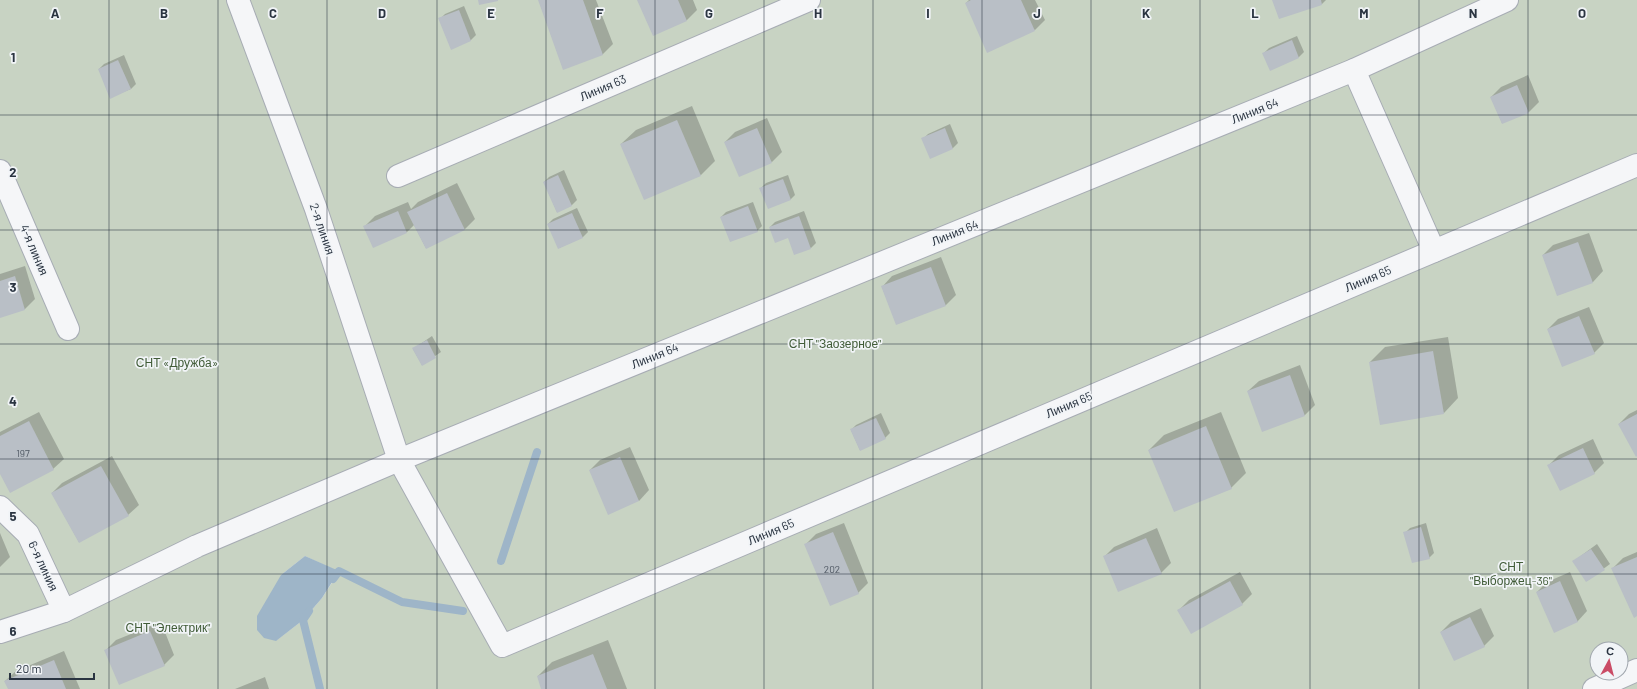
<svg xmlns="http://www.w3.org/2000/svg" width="1637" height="689" font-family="Barlow,sans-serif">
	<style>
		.green { fill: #c8d3c3; fill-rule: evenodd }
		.water { fill: #9eb5c8 }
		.shadow { fill: #0003 }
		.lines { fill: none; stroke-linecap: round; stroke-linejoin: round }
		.stream { stroke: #9eb5c8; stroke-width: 8 }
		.building { fill: #b9bfc6 }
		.minor-casing { stroke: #a7acb4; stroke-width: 24 }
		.minor { stroke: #f5f6f8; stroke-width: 22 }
		.grid { fill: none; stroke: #2a3441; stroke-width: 1; stroke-opacity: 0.55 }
		.labels { text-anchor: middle; stroke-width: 3.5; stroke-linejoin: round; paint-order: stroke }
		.number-label { font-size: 10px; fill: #4e5762 }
		.street-label { font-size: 12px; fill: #2a3441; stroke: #f1f4f7 }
		.park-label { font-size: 12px; fill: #415c38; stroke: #f1f4f7 }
		.grid-label { font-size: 13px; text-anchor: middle; font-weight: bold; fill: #2a3441; stroke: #f1f4f7; stroke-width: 3.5; stroke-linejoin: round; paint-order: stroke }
	</style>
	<rect width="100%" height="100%" fill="#e2e5ea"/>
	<!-- green -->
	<path class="green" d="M 0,0 L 1637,0 L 1637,689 L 0,689 ZM 305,556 L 339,572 L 322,598 L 303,620 L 277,640 L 281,575 ZM 1597,649 L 1621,649 L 1621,673 L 1597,673 Z"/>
	<!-- water -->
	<path class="water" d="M 305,556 L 339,571 L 322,598 L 303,620 L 276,641 L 264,638 L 257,630 L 257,616 L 281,575 Z"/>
	<!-- shadow -->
	<g class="shadow">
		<path d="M 539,0 L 596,0 L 613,44 L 602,55 Z"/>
		<path d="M 638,0 L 693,0 L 697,10 L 687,20 L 653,34 Z"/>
		<path d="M 969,0 L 1035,0 L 1045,20 L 1035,30 L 966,3 Z"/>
		<path d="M 1273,0 L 1326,0 L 1322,4 Z"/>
		<path d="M 464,6 L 476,35 L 471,40 L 452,48 L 440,19 L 445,14 Z"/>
		<path d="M 1297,36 L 1304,52 L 1299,57 L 1270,69 L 1264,53 L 1269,48 Z"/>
		<path d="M 124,55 L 136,84 L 131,89 L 111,97 L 99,69 L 104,64 Z"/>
		<path d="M 1528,75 L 1539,102 L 1529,112 L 1502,123 L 1491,97 L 1501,87 Z"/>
		<path d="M 692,106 L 715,161 L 701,175 L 621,144 L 636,130 Z"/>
		<path d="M 767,118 L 782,152 L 772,162 L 725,142 L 735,132 Z"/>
		<path d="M 950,124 L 958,143 L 953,148 L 931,157 L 923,139 L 928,134 Z"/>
		<path d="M 564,170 L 577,200 L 572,205 L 557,212 L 544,182 L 549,177 Z"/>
		<path d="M 788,175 L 795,195 L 790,200 L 761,188 L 766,183 Z"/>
		<path d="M 457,183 L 475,219 L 465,229 L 426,248 L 414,225 L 407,232 L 374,246 L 365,226 L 375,216 L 408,202 L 411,209 L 418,202 Z"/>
		<path d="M 753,202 L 762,226 L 757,231 L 721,217 L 726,212 Z"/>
		<path d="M 577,208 L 588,232 L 583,237 L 559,248 L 548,224 L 553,219 Z"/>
		<path d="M 804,211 L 816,243 L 811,248 L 770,227 L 775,222 Z"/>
		<path d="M 1589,233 L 1603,271 L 1593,282 L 1558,295 L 1543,255 L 1553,245 Z"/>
		<path d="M 941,257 L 956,295 L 946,305 L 897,324 L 882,287 L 892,276 Z"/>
		<path d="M 25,266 L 35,299 L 25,309 L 0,317 L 0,274 Z"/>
		<path d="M 1589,307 L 1604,343 L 1594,353 L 1548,329 L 1558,319 Z"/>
		<path d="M 432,336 L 441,352 L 422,365 L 413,349 Z"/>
		<path d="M 1448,337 L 1458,398 L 1444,413 L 1370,362 L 1385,347 Z"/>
		<path d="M 1300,365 L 1315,405 L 1305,415 L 1263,430 L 1248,391 L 1259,381 Z"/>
		<path d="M 1637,410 L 1637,455 L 1619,424 L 1629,414 Z"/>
		<path d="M 39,412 L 64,459 L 53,469 L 0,472 L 0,432 Z"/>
		<path d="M 1221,412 L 1246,473 L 1231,488 L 1149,450 L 1164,435 Z"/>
		<path d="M 881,413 L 890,433 L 885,438 L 860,450 L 851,430 L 856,425 Z"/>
		<path d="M 1593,439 L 1604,463 L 1594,473 L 1549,465 L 1559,455 Z"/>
		<path d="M 630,447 L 649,490 L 639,501 L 590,470 L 600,460 Z"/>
		<path d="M 112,456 L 139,505 L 128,515 L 79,542 L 52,493 L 62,483 Z"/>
		<path d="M 844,523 L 868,583 L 858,593 L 806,544 L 816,534 Z"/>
		<path d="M 1426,523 L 1434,553 L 1429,558 L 1405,533 L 1410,528 Z"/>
		<path d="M 1157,528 L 1171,563 L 1161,573 L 1104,557 L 1114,547 Z"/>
		<path d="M 0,533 L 10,557 L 0,567 Z"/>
		<path d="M 1597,544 L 1610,564 L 1587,581 L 1574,561 Z"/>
		<path d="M 1637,552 L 1637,615 L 1613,568 L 1623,558 Z"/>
		<path d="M 1240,572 L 1252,594 L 1242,604 L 1178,611 L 1189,600 Z"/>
		<path d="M 1570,572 L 1587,611 L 1577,622 L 1537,592 L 1547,582 Z"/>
		<path d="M 1481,608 L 1494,636 L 1484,646 L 1441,632 L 1451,622 Z"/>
		<path d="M 161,622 L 174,655 L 164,665 L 106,650 L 116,640 Z"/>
		<path d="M 608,640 L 627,689 L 542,689 L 538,676 L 552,662 Z"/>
		<path d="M 64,651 L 80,689 L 9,689 L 5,681 L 16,671 Z"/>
		<path d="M 265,677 L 269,689 L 235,689 Z"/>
	</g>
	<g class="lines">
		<!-- stream -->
		<g class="stream">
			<path d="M 501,561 L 537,452"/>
			<path d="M 333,579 L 339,571 L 402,602 L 463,611"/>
			<path d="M 309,611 L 303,620 L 320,689"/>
		</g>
	</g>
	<!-- building -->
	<g class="building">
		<path d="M 478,0 L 498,0 L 498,1 L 479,5 Z"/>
		<path d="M 538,0 L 583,0 L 603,55 L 563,70 Z"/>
		<path d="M 637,0 L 678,0 L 687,21 L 653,36 Z"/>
		<path d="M 971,0 L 1021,0 L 1035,31 L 987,53 L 965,3 Z"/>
		<path d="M 1272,0 L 1321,0 L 1322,5 L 1279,19 Z"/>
		<path d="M 459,10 L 471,41 L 451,50 L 438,18 Z"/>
		<path d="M 1292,40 L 1299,58 L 1270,71 L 1262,53 Z"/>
		<path d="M 118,60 L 131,89 L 110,99 L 98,69 Z"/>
		<path d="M 1517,85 L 1529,113 L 1502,124 L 1490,97 Z"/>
		<path d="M 677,120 L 701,176 L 644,200 L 620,144 Z"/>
		<path d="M 757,128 L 772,163 L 739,177 L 724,142 Z"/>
		<path d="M 945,128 L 953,149 L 930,159 L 921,138 Z"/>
		<path d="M 558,175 L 572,206 L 557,213 L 543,182 Z"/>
		<path d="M 783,179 L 791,200 L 768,209 L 759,188 Z"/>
		<path d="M 447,193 L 465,230 L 426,249 L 407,212 Z"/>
		<path d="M 748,206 L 758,232 L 730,242 L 720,217 Z"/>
		<path d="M 398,211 L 407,233 L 373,248 L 363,226 Z"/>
		<path d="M 572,213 L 583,238 L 558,249 L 547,224 Z"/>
		<path d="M 799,216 L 811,249 L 794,255 L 788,238 L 775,243 L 769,227 Z"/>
		<path d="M 1578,242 L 1593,283 L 1557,296 L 1542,255 Z"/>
		<path d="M 931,267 L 946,306 L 896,325 L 881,286 Z"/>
		<path d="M 15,276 L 25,310 L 0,318 L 0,281 Z"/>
		<path d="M 1579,316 L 1595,354 L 1562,367 L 1547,329 Z"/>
		<path d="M 427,340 L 436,358 L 422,366 L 412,348 Z"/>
		<path d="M 1433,351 L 1444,414 L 1380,425 L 1369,362 Z"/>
		<path d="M 1290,375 L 1305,416 L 1262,432 L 1247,391 Z"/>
		<path d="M 1637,414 L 1637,456 L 1636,457 L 1618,424 Z"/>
		<path d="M 876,418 L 886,439 L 860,451 L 850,429 Z"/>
		<path d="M 29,421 L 54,470 L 10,493 L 0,474 L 0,436 Z"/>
		<path d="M 1206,426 L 1232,489 L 1174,512 L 1148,450 Z"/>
		<path d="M 1583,448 L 1595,474 L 1560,491 L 1547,465 Z"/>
		<path d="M 620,457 L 639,501 L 608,515 L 589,470 Z"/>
		<path d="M 101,466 L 129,516 L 79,543 L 51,493 Z"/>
		<path d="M 1421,527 L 1430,559 L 1412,563 L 1403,532 Z"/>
		<path d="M 833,532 L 859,594 L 830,606 L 804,544 Z"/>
		<path d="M 1146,538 L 1162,574 L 1118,592 L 1103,556 Z"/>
		<path d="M 1591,549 L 1605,570 L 1586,582 L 1572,561 Z"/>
		<path d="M 1637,557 L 1637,616 L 1634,618 L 1611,568 Z"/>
		<path d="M 1230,581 L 1243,605 L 1191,634 L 1177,610 Z"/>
		<path d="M 1560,581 L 1578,622 L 1554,633 L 1536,592 Z"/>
		<path d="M 1470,617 L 1485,647 L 1454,661 L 1440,632 Z"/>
		<path d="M 150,631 L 165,666 L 119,685 L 104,650 Z"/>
		<path d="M 593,654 L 607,689 L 541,689 L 537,676 Z"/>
		<path d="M 54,660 L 66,689 L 8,689 L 4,681 Z"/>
	</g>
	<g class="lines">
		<defs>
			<g id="minor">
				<path d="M 238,0 L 316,209 L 399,460 L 502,646 L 1637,165"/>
				<path d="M 1354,70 L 1434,251"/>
				<path d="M 0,171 L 68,329"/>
				<path d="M 398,176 L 809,0"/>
				<path d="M 0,507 L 28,534 L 64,611"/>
				<path d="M 0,632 L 64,611 L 197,546 L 399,460 L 1354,70 L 1507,0"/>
				<path d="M 1594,689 L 1637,670"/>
			</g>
		</defs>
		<!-- minor casing -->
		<use href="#minor" class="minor-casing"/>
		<!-- minor -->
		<use href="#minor" class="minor"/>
	</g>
	<!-- grid -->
	<path class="grid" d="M 109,0 L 109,689M 218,0 L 218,689M 327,0 L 327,689M 437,0 L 437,689M 546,0 L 546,689M 655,0 L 655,689M 764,0 L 764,689M 873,0 L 873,689M 982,0 L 982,689M 1091,0 L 1091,689M 1200,0 L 1200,689M 1310,0 L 1310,689M 1419,0 L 1419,689M 1528,0 L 1528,689M 0,115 L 1637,115M 0,230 L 1637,230M 0,344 L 1637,344M 0,459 L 1637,459M 0,574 L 1637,574"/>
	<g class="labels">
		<!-- number labels -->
		<g class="number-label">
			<text x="23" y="457">197</text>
			<text x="832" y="573">202</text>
		</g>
		<!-- street labels -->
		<g class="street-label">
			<text transform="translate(603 88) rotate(-23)" y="4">Линия 63</text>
			<text transform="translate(1255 111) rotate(-22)" y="4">Линия 64</text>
			<text transform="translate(322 229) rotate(71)" y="4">2-я линия</text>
			<text transform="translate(955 233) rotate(-22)" y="4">Линия 64</text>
			<text transform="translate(34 250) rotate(67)" y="4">4-я линия</text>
			<text transform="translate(1368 279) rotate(-23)" y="4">Линия 65</text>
			<text transform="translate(655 356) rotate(-22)" y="4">Линия 64</text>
			<text transform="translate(1069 405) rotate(-23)" y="4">Линия 65</text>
			<text transform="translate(771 532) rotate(-23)" y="4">Линия 65</text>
			<text transform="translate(43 566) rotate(65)" y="4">6-я линия</text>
		</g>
		<!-- park labels -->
		<g class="park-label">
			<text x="835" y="348">СНТ "Заозерное"</text>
			<text x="177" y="367">СНТ «Дружба»</text>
			<text x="1511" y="571">СНТ<tspan x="1511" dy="14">"Выборжец-36"</tspan></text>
			<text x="168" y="632">СНТ "Электрик"</text>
		</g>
	</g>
	<g class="grid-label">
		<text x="55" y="18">A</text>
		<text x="164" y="18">B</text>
		<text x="273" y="18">C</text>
		<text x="382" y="18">D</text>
		<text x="491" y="18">E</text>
		<text x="600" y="18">F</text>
		<text x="709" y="18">G</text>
		<text x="818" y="18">H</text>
		<text x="928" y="18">I</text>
		<text x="1037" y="18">J</text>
		<text x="1146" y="18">K</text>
		<text x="1255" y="18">L</text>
		<text x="1364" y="18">M</text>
		<text x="1473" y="18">N</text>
		<text x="1582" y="18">O</text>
		<text x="13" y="62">1</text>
		<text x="13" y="177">2</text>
		<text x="13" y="292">3</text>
		<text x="13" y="406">4</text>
		<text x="13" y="521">5</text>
		<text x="13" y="636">6</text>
	</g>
	<!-- north arrow -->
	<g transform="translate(1609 661) rotate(7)"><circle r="19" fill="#f1f4f7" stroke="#a1a7ae"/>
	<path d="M0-3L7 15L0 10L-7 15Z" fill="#ca4c66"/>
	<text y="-6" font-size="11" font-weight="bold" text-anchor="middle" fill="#2a3441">С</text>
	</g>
	<!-- scale -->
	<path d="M10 673v6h84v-6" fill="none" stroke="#2a3441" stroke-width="2"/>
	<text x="16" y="673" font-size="12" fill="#2a3441" stroke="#f1f4f7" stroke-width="3" paint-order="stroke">20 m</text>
</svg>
